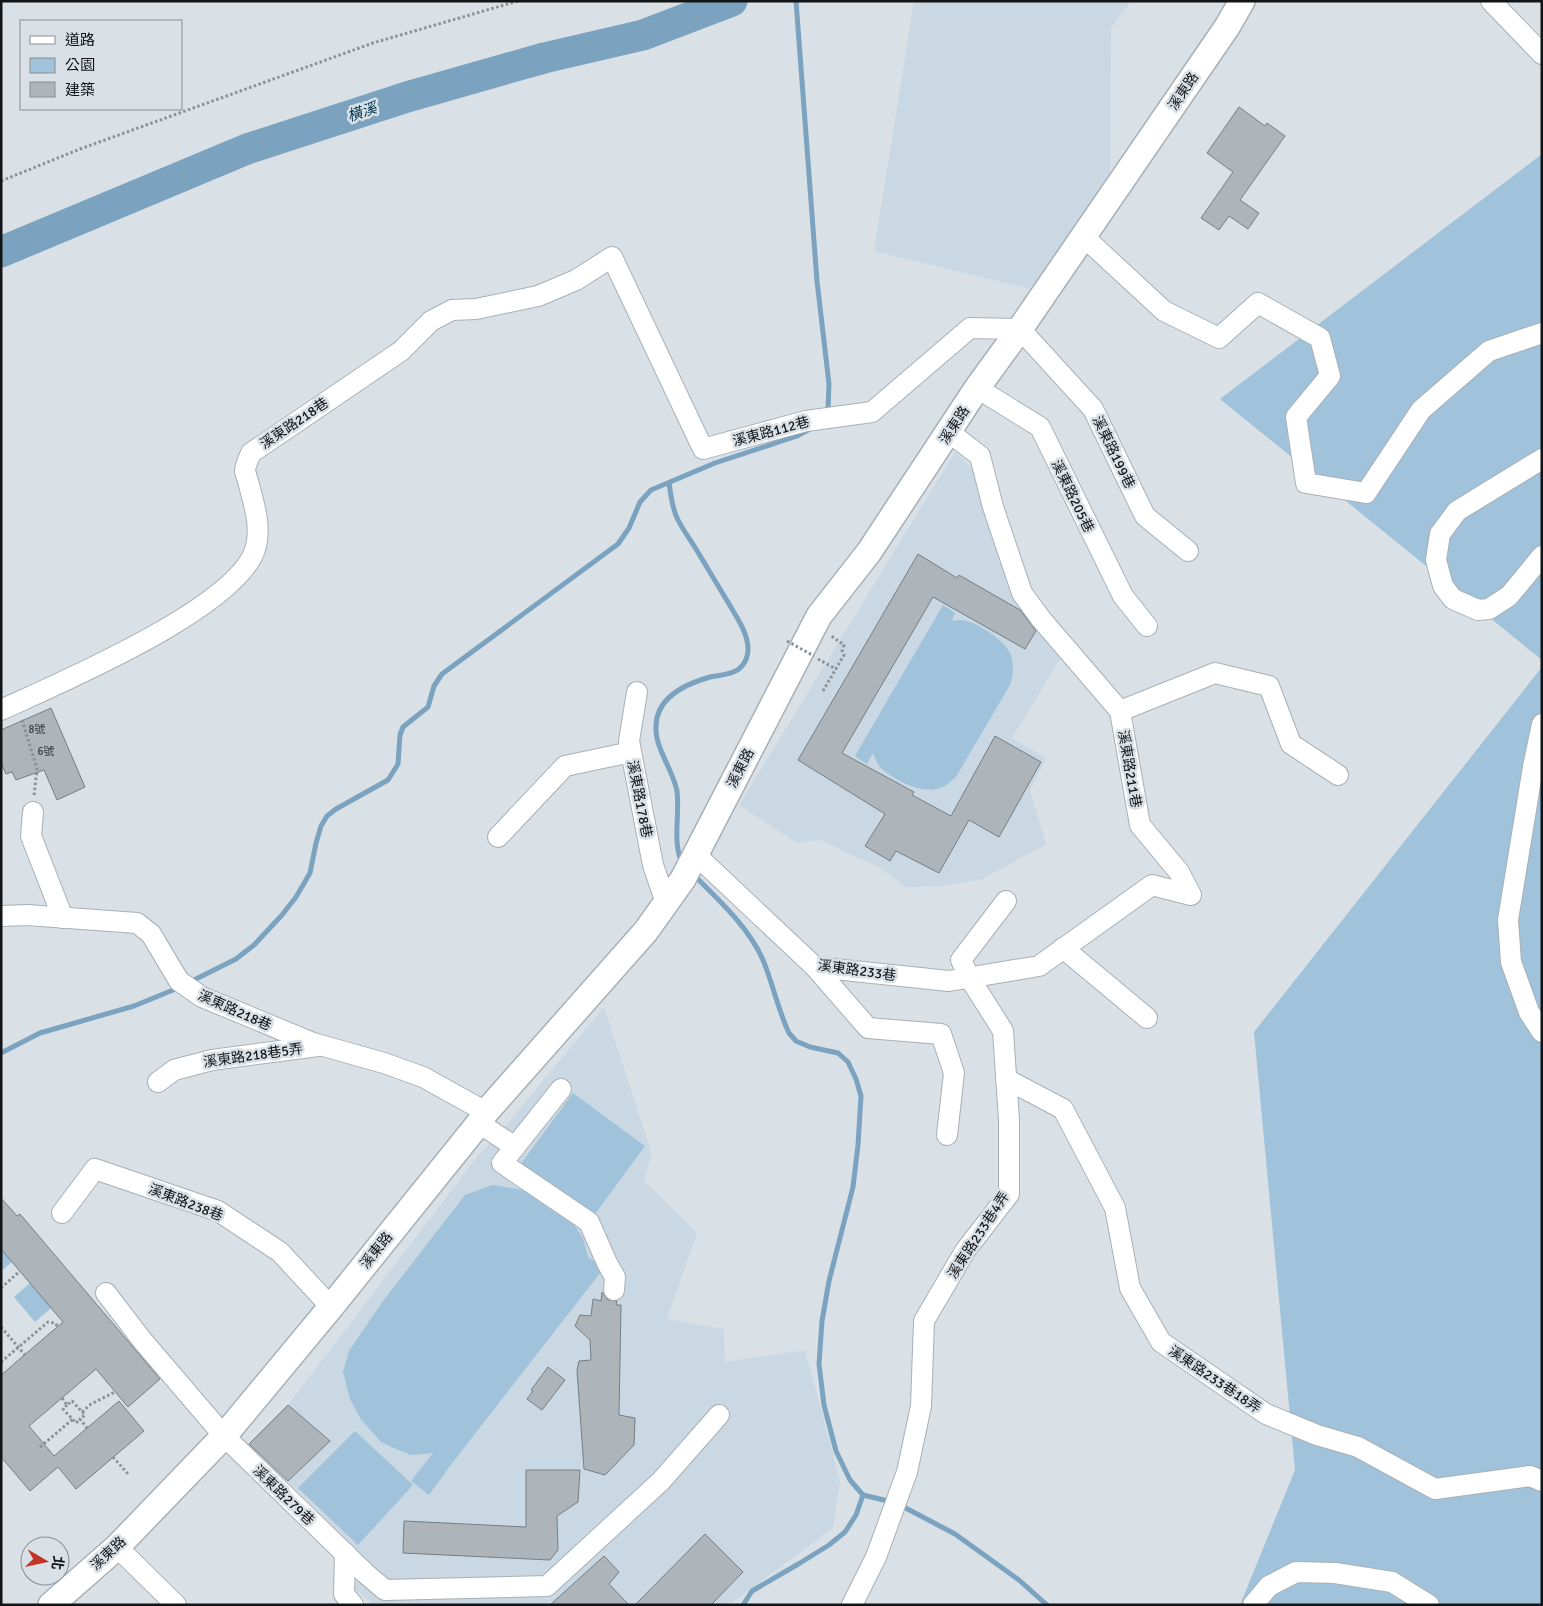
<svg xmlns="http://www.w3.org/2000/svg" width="1543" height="1606" font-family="Signika,'Noto Sans TC',sans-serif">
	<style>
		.built { fill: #c9d8e3 }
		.green { fill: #a0c2db }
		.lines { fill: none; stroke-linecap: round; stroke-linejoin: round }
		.stream { stroke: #7ba2bf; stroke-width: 5 }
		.river { stroke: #7ba2bf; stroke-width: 31 }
		.building { fill: #adb4ba; stroke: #767e83 }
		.minor-casing { stroke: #a8b0b6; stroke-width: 22 }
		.major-casing { stroke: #a8b0b6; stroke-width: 28 }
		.path { stroke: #8b9195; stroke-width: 3; stroke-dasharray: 2.5 2.5; stroke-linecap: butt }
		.minor { stroke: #fff; stroke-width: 20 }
		.major { stroke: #fff; stroke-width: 25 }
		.path-bridge { stroke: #8b9195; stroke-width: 3; stroke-dasharray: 2.5 2.5; stroke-linecap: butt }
		.labels { text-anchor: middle; stroke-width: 5; stroke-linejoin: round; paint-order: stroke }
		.number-label { font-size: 11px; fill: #393c3f }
		.street-label { font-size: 14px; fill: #121416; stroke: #d9e1e7 }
		.water-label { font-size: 15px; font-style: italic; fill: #003551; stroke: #d9e1e7 }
	</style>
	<rect width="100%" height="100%" fill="#d9e1e7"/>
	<!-- built -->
	<g class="built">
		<path d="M 914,1 L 1131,1 L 1111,28 L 1110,175 L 1034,290 L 874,251 Z"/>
		<path d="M 955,452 L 977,472 L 1062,656 L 1012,738 L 1046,758 L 1030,790 L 1046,844 L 983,879 L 943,886 L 906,887 L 880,868 L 820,840 L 797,843 L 739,805 Z"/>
		<path d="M 604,1007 L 652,1154 L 644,1181 L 697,1233 L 667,1319 L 724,1329 L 725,1362 L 805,1350 L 840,1481 L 833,1528 L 729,1605 L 373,1605 L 352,1586 L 372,1565 L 288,1481 L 329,1441 L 288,1405 L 477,1157 L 498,1135 Z"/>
	</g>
	<!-- green -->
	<g class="green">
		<path d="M 1542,154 L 1542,660 L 1220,399 Z"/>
		<path d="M 943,605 L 955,613 L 952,621 C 954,621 957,620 960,620 C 975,620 1006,641 1011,655 C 1014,665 1013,674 1011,683 L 956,777 C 950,782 945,787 937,789 C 920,793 892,779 880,767 C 877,763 875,758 873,753 L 867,764 L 855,756 Z"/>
		<path d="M 1542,667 L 1542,1605 L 1240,1605 L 1295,1470 L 1254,1032 Z"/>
		<path d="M 573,1093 L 645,1146 L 592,1218 L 520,1165 Z"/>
		<path d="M 492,1185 L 525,1190 L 570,1218 L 583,1238 L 588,1257 L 604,1268 L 453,1462 L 429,1495 L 411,1481 L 433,1453 L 411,1455 L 396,1449 L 381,1442 L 360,1418 L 350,1399 L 343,1372 L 349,1351 L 383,1301 L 465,1195 Z"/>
		<path d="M 1,1249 L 12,1262 L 1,1271 Z"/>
		<path d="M 30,1283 L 51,1308 L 35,1322 L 14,1297 Z"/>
		<path d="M 355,1431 L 413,1485 L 358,1545 L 298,1488 Z"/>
	</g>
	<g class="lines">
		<!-- stream -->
		<g class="stream">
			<path d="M 796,1 L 817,281 L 829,384 L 828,410 L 827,412"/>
			<path d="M 669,483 C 671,495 672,509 678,520 C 683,530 690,539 696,549 C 707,567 718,586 729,604 C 737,618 748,633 748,649 C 748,656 745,664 739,669 C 731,675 719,675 710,677 C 685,684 656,697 656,727 C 655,748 673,770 677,791 C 680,815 672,842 682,862"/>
			<path d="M 693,874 C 719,901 748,926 763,960 C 773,984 778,1010 789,1033 L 796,1041 L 810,1047 L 838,1053 L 848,1062 L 856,1079 L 861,1096 L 858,1145 L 853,1187 L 829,1281 L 822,1321 L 819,1364 L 824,1405 L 836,1451 L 850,1480 L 863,1495 L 892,1502"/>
			<path d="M 190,982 L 236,959 L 254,945 L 282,915 L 296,897 L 310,873 L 316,843 L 321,826 L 327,816 L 336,809 L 388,780 L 398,764 L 400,735 L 403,727 L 428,707 L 434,686 L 442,674 L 618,544 L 629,528 L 640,502 L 651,490 L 715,463 L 797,436 L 810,429"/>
			<path d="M 1,1053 L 40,1033 L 134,1006 L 178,988"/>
			<path d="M 900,1505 L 955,1534 L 1019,1580 L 1047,1605"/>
			<path d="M 743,1605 L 752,1591 L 800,1563 L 829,1545 L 845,1532 L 856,1515 L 863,1495"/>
		</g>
		<!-- river -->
		<path class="river" d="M 1,252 L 247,149 L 407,97 L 544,58 L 643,35 L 732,1"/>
	</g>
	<!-- building -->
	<g class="building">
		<path d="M 1239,107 L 1265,126 L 1267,123 L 1285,136 L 1240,200 L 1259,213 L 1248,229 L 1229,216 L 1219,230 L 1201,218 L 1233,172 L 1207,153 Z"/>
		<path d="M 918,554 L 957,578 L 959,575 L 1020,610 L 1036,631 L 1025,649 L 933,597 L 842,753 L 914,792 L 912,795 L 951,816 L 995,736 L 1041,762 L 999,837 L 969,820 L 939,873 L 896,851 L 890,861 L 865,846 L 885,814 L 798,760 Z"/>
		<path d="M 51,708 L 85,787 L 57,800 L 44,770 L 16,780 L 12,772 L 6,774 L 1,763 L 1,730 Z"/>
		<path d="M 1,1198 L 17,1216 L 20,1214 L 160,1379 L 128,1407 L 96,1369 L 29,1426 L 54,1456 L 119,1401 L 144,1431 L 76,1489 L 58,1467 L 30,1491 L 1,1457 L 1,1375 L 63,1322 L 1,1249 Z"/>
		<path d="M 602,1292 L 608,1300 L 617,1301 L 616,1305 L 621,1305 L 619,1415 L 635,1418 L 634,1445 L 605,1475 L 584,1469 L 577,1370 L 579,1361 L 591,1360 L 590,1340 L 575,1326 L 580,1315 L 591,1316 L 593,1299 L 601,1301 Z"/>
		<path d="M 548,1367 L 565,1380 L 542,1410 L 527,1399 L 533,1391 L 531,1390 Z"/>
		<path d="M 288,1405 L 330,1441 L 288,1481 L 249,1444 Z"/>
		<path d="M 526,1470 L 580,1470 L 578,1502 L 557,1516 L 558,1550 L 550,1560 L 403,1553 L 404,1521 L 526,1527 Z"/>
		<path d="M 705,1534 L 743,1572 L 711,1605 L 635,1605 Z"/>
		<path d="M 604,1556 L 619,1572 L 609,1584 L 629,1605 L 550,1605 Z"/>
	</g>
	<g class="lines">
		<defs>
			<g id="minor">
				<path d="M 1491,1 L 1542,54"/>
				<path d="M 1083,236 L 1164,311 L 1219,338 L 1258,303 L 1320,338 L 1330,376 L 1296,417 L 1306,483 L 1366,493 L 1421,410 L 1489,351 L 1542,333"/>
				<path d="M 977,388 L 1040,427 L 1123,596 L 1147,626"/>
				<path d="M 1542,459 L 1457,511 L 1440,534 L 1436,560 L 1443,586 L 1453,599 L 1478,610 L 1489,609 L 1509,596 L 1542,556"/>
				<path d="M 637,692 L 629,741 L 653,865 L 666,903"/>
				<path d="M 1,710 C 57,684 243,606 256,546 C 261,526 254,504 249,485 C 248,481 246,475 245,471 C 245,465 249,458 251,453 L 401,351 L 431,321 L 452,310 L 476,309 L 538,296 L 576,280 L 612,257 L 703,449 L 806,421 L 872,412 L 970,328 L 1020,329 L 1093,409 L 1145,516 L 1188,551"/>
				<path d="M 1120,711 L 1215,673 L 1269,686 L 1291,744 L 1338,775"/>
				<path d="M 1542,724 L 1533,767 L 1508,920 L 1511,962 L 1529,1012 L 1542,1032"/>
				<path d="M 33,812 L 31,836 L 63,918"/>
				<path d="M 498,837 L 565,766 L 631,752"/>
				<path d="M 696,855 L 815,967 L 949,981 L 1039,966 L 1152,885 L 1191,895 L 1179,872 L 1140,825 L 1120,711 L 1041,619 L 1022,593 L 993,507 L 980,456 L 949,432"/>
				<path d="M 1,916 L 27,915 L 137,923 L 151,934 L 179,981 L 202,997 L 313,1043 L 384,1063 L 423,1077 L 486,1112"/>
				<path d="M 1063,948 L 1147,1018"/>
				<path d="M 815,967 L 868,1028 L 941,1034 L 954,1073 L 947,1135"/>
				<path d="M 1006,1079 L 1063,1109 L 1115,1208 L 1130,1288 L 1161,1342 L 1266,1414 L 1317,1435 L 1358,1447 L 1435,1489 L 1530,1476 L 1542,1481"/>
				<path d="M 158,1082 L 174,1070 L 212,1060 L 318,1046"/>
				<path d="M 561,1089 L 502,1163 L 589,1222 L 607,1263 L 615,1277 L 614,1290"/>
				<path d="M 479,1123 L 515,1147"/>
				<path d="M 62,1213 L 95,1169 L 218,1211 L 280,1252 L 331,1307"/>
				<path d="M 106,1293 L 142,1340 L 224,1436 L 365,1573 L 385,1590 L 547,1586 L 661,1481 L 719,1415"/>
				<path d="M 117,1547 L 176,1605"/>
				<path d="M 345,1553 L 344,1594 L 353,1605"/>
				<path d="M 852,1605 L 876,1557 L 907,1472 L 921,1406 L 924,1321 L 965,1251 L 1009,1194 L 1009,1120 L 1003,1031 L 969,977 L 961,960 L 1006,901"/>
				<path d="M 1253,1605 L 1269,1586 L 1296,1572 L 1335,1573 L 1392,1582 L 1429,1605"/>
			</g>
			<path id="major" d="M 51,1605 L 117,1547 L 224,1436 L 331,1307 L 479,1123 L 486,1112 L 646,931 L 683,879 L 819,616 L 869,552 L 977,388 L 1020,329 L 1227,27 L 1242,1"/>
		</defs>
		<!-- minor casing -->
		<use href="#minor" class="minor-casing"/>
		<!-- major casing -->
		<use href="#major" class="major-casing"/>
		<!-- path -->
		<g class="path">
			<path d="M 1,181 L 80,149 L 373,43 L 518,1"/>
			<path d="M 818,659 L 836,669"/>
			<path d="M 823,691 L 844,655 L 842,650 L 844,645 L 830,635"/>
			<path d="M 22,720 L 37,769 L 34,796"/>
			<path d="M 1,1288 L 20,1271"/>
			<path d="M 1,1327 L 25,1355"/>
			<path d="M 1,1362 L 48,1322 L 55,1323 L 58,1327"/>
			<path d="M 62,1398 L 67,1405 L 72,1401 L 85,1415 L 80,1419 L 87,1428"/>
			<path d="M 67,1405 L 63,1409 L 76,1423 L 80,1419"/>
			<path d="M 82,1412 L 91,1404 L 115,1392"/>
			<path d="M 40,1447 L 73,1419"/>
			<path d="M 113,1457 L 128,1474"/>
		</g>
		<!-- minor -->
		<use href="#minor" class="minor"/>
		<!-- major -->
		<use href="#major" class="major"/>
		<!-- path-bridge -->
		<path class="path-bridge" d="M 787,641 L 814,656"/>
	</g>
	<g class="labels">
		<!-- number labels -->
		<g class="number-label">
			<text x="37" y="733">8號</text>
			<text x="46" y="755">6號</text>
		</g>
		<!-- street labels -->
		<g class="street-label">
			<text transform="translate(1183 91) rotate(-56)" y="5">溪東路</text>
			<text transform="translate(294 423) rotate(-34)" y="5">溪東路218巷</text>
			<text transform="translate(954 425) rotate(-57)" y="5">溪東路</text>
			<text transform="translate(771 431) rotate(-15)" y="5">溪東路112巷</text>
			<text transform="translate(1114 452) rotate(64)" y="5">溪東路199巷</text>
			<text transform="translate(1073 496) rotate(64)" y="5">溪東路205巷</text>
			<text transform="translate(740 768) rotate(-63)" y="5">溪東路</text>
			<text transform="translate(1130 769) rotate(80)" y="5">溪東路211巷</text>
			<text transform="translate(640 799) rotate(79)" y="5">溪東路178巷</text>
			<text transform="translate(857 970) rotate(8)" y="5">溪東路233巷</text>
			<text transform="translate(235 1010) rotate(24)" y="5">溪東路218巷</text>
			<text transform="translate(253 1055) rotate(-8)" y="5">溪東路218巷5弄</text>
			<text transform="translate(186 1202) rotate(21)" y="5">溪東路238巷</text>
			<text transform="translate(978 1235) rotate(-57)" y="5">溪東路233巷4弄</text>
			<text transform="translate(376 1250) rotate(-51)" y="5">溪東路</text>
			<text transform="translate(1215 1379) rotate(34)" y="5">溪東路233巷18弄</text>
			<text transform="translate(284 1495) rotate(44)" y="5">溪東路279巷</text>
			<text transform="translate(108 1553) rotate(-43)" y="5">溪東路</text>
		</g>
		<!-- water labels -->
		<g class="water-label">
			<text transform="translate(362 112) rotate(-18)" y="5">橫溪</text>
		</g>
	</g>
	<!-- border -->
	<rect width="1543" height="1606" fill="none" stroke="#121416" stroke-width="5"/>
	<!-- legend -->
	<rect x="20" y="20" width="162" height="90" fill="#d9e1e7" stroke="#898f93"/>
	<rect x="30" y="36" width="25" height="8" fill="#ffffff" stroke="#898f93"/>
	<text x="65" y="45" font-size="15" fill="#121416">道路</text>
	<rect x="30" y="58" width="25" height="15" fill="#a0c2db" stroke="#898f93"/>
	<text x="65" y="70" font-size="15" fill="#121416">公園</text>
	<rect x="30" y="82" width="25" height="15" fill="#adb4ba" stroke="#898f93"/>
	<text x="65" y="95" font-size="15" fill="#121416">建築</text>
	<!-- north arrow -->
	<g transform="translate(45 1561) rotate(99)"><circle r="24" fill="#d9e1e7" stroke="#898f93"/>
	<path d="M0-4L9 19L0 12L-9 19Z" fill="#c23526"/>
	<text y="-8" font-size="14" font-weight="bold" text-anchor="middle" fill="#121416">北</text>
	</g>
</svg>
